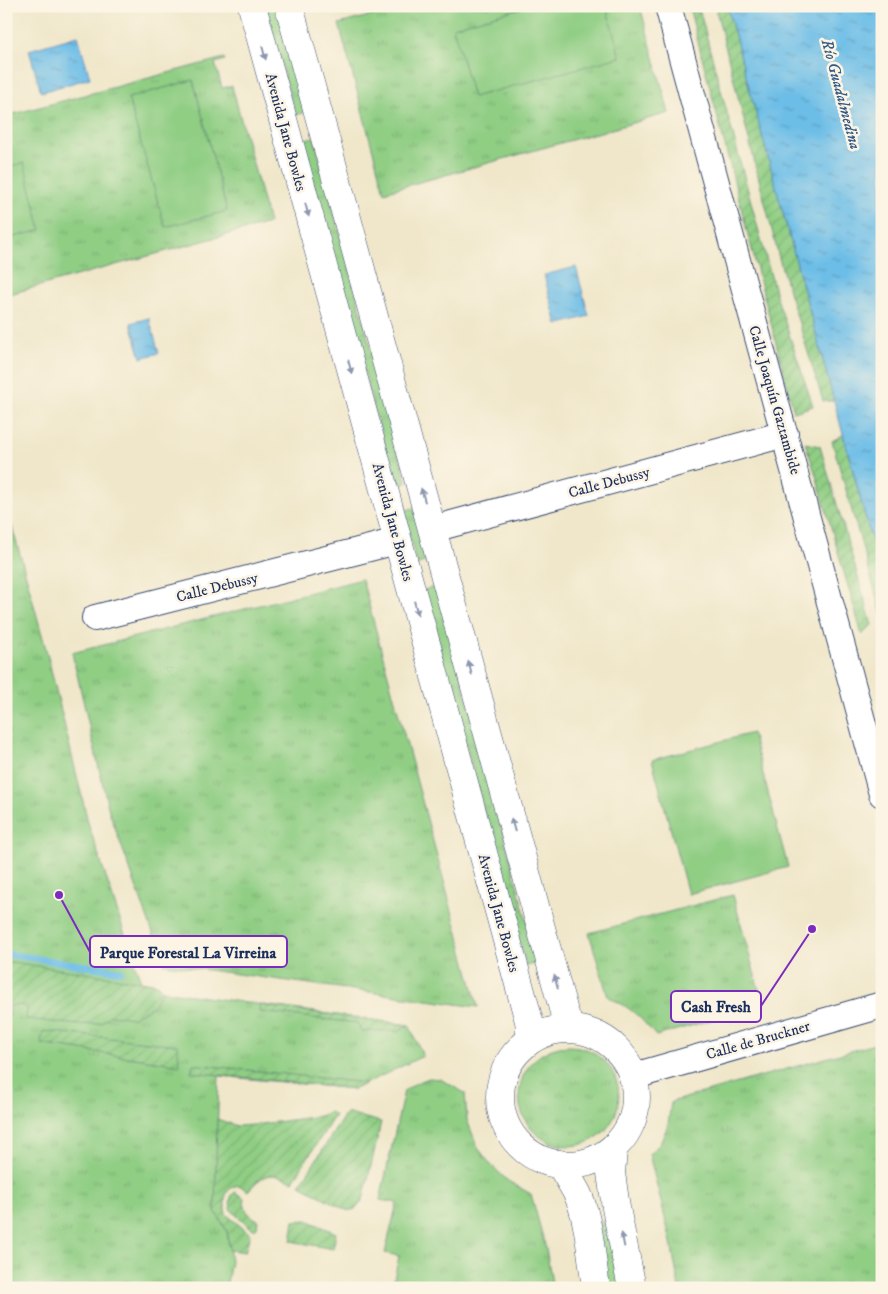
<svg xmlns="http://www.w3.org/2000/svg" width="888" height="1294" font-family="'IM FELL DW Pica',serif">
	<style>
		.grass { fill: url(#grass-tufts); stroke: #567e71 }
		.garden { fill: url(#garden-furrows); stroke: #567e71 }
		.pitch { fill: #90ce84; stroke: #567e71 }
		.water { fill: url(#water-ripples); stroke: #4476a2 }
		.lines { fill: none; stroke-linecap: round; stroke-linejoin: round }
		.stream { stroke: #6cbde7; stroke-width: 7 }
		.minor-casing { stroke: #3b4b6e; stroke-width: 28 }
		.major-casing { stroke: #3b4b6e; stroke-width: 29 }
		.minor { stroke: #fff; stroke-width: 26 }
		.major { stroke: #fff; stroke-width: 28 }
		.oneway { fill: #8d97ae }
		.labels { text-anchor: middle; stroke-width: 5; stroke-linejoin: round; paint-order: stroke }
		.street-label { font-size: 15px; fill: #1b2f5e; stroke: #fcf5e5 }
		.water-label { font-size: 16px; font-style: italic; fill: #335a87; stroke: #fcf5e5 }
		.leader { fill: none; stroke: #7b2cbf; stroke-width: 2 }
		.callout-dot { fill: #7b2cbf; stroke: #fcf5e5; stroke-width: 2 }
		.callout { fill: #fcf5e5; stroke: #7b2cbf; stroke-width: 2 }
		.callout-label { font-size: 16px; text-anchor: middle; font-weight: bold; fill: #1b2f5e }
	</style>
	<defs>
		<pattern id="grass-tufts" width="24" height="20" patternUnits="userSpaceOnUse" patternTransform="scale(1.25)"><rect width="24" height="20" fill="#90ce84"/><path d="M3 7l-1-3M5 7V3M7 7l1-3M15 17l-1-3M17 17v-4M19 17l1-3" fill="none" stroke="#7cb174"/></pattern>
		<pattern id="garden-furrows" width="10" height="10" patternUnits="userSpaceOnUse" patternTransform="scale(1.25)"><rect width="10" height="10" fill="#90ce84"/><path d="M-1 1l2-2M0 10L10 0M9 11l2-2" fill="none" stroke="#7cb174"/></pattern>
		<pattern id="water-ripples" width="26" height="14" patternUnits="userSpaceOnUse" patternTransform="scale(1.25)"><rect width="26" height="14" fill="#6cbde7"/><path d="M2 4q2-2 4 0t4 0M15 11q2-2 4 0t4 0" fill="none" stroke="#589abe"/></pattern>
	</defs>
	<rect width="100%" height="100%" fill="#fcf5e5"/>
	<filter id="ink" filterUnits="userSpaceOnUse"><feTurbulence type="fractalNoise" baseFrequency=".02" numOctaves="2"/><feDisplacementMap in="SourceGraphic" scale="10" xChannelSelector="R" yChannelSelector="G"/><feConvolveMatrix kernelMatrix="1 2 1 2 8 2 1 2 1" color-interpolation-filters="sRGB"/></filter>
	<filter id="wash" filterUnits="userSpaceOnUse"><feTurbulence type="fractalNoise" baseFrequency=".0096" numOctaves="4" result="noise"/><feDisplacementMap in="SourceGraphic" scale="20" xChannelSelector="R" yChannelSelector="G"/><feGaussianBlur stdDeviation="1.12" result="paint"/><feColorMatrix in="noise" values="0 0 0 0 0 0 0 0 0 0 0 0 0 0 0 0 0 1.4 0 .05"/><feComposite in="paint" operator="in"/></filter>
	<g filter="url(#wash)">
		<rect width="100%" height="100%" fill="#f0e7ca"/>
		<!-- grass -->
		<g class="grass">
			<path d="M 266,6 L 279,6 L 307,112 L 295,115 Z"/>
			<path d="M 407,6 L 640,6 L 669,113 L 384,192 L 339,24 Z"/>
			<path d="M 224,58 L 225,60 L 215,63 L 222,88 L 232,86 L 269,223 L 6,295 L 6,116 Z"/>
			<path d="M 314,137 L 407,483 L 395,486 L 302,140 Z"/>
			<path d="M 6,507 L 22,561 L 47,653 L 89,826 L 135,965 L 141,981 L 157,984 L 162,991 L 409,1025 L 423,1056 L 354,1089 L 219,1076 L 215,1211 L 227,1231 L 231,1261 L 226,1288 L 6,1288 Z"/>
			<path d="M 414,508 L 430,561 L 417,564 L 402,511 Z"/>
			<path d="M 362,579 L 478,1007 L 164,964 L 109,811 L 72,653 Z"/>
			<path d="M 437,586 L 538,963 L 526,966 L 424,590 Z"/>
			<path d="M 733,895 L 763,1005 L 656,1036 C 640,1017 632,1008 608,997 L 589,933 Z"/>
			<path d="M 882,1042 L 882,1288 L 679,1288 L 671,1242 L 649,1154 L 660,1144 L 668,1125 L 671,1102 Z"/>
			<circle cx="569" cy="1096" r="50"/>
			<path d="M 429,1078 L 440,1079 L 465,1093 L 467,1120 L 478,1148 L 491,1165 L 508,1181 L 531,1194 L 546,1249 L 553,1288 L 392,1288 L 399,1256 L 385,1253 L 397,1203 L 380,1200 L 404,1091 L 416,1083 Z"/>
			<path d="M 607,1221 L 622,1288 L 609,1288 L 595,1223 Z"/>
		</g>
		<!-- garden -->
		<g class="garden">
			<path d="M 722,6 L 727,6 L 834,401 L 823,401 L 780,262 L 716,10 Z"/>
			<path d="M 690,11 L 700,12 L 776,295 L 813,406 L 794,412 Z"/>
			<path d="M 843,435 L 882,578 L 882,616 L 832,441 Z"/>
			<path d="M 805,443 L 820,446 L 872,625 L 862,635 L 816,475 Z"/>
			<path d="M 6,961 L 157,984 L 162,991 L 153,1006 L 132,1018 L 111,1015 L 101,1023 L 78,1025 L 26,1019 L 27,1006 L 11,1005 L 9,1017 L 6,1017 Z"/>
			<path d="M 260,1005 L 409,1025 L 399,1031 L 361,1031 L 357,1023 L 259,1012 Z"/>
			<path d="M 43,1031 L 177,1045 L 180,1065 L 41,1044 Z"/>
			<path d="M 193,1064 L 366,1083 L 354,1089 L 191,1072 Z"/>
			<path d="M 330,1112 L 335,1115 L 293,1181 C 270,1172 265,1172 248,1191 L 239,1185 C 223,1188 224,1201 226,1214 L 250,1234 L 245,1252 L 230,1250 L 227,1231 L 215,1211 L 217,1119 L 237,1126 L 254,1125 L 320,1116 Z"/>
			<path d="M 346,1113 L 381,1122 L 364,1196 C 360,1205 356,1212 346,1210 L 300,1185 Z"/>
			<path d="M 235,1192 L 244,1198 C 244,1210 248,1215 258,1220 L 257,1227 L 254,1229 L 250,1227 L 231,1210 C 230,1203 229,1197 235,1192 Z"/>
			<path d="M 307,1220 L 336,1233 L 333,1249 L 291,1241 L 294,1221 Z"/>
		</g>
		<!-- pitch -->
		<g class="pitch">
			<path d="M 528,6 L 606,6 L 620,57 L 473,97 L 453,27 Z"/>
			<path d="M 193,80 L 227,211 L 165,227 L 128,98 Z"/>
			<path d="M 24,163 L 41,230 L 6,239 L 6,167 Z"/>
			<path d="M 752,733 L 788,867 L 688,894 L 652,760 Z"/>
		</g>
		<!-- water -->
		<g class="water">
			<path d="M 727,6 L 882,6 L 882,578 Z"/>
			<path d="M 78,36 L 90,78 L 41,92 L 29,50 Z"/>
			<path d="M 576,267 L 589,316 L 557,325 L 544,275 Z"/>
			<path d="M 149,318 L 159,353 L 141,358 L 131,323 Z"/>
		</g>
		<g class="lines">
			<!-- stream -->
			<path class="stream" d="M 6,954 L 121,971"/>
		</g>
	</g>
	<g filter="url(#ink)">
		<g class="lines">
			<defs>
				<g id="minor">
					<path d="M 668,6 L 882,794"/>
					<path d="M 433,529 L 785,434"/>
					<path d="M 95,618 L 397,541"/>
					<path d="M 634,1076 L 882,1005"/>
				</g>
				<g id="major">
					<path d="M 252,6 L 529,1021 L 531,1039"/>
					<path d="M 289,6 L 564,1012 L 570,1028"/>
					<circle cx="568" cy="1097" r="68"/>
					<path d="M 613,1150 L 611,1173 L 616,1208 L 632,1288"/>
					<path d="M 560,1164 C 566,1174 573,1185 578,1195 C 589,1219 592,1261 596,1288"/>
				</g>
			</defs>
			<!-- minor casing -->
			<use href="#minor" class="minor-casing"/>
			<!-- major casing -->
			<use href="#major" class="major-casing"/>
			<!-- minor -->
			<use href="#minor" class="minor"/>
			<!-- major -->
			<use href="#major" class="major"/>
		</g>
		<!-- one-way arrows -->
		<defs><path id="oneway-solid" d="M-6-.8H1V-3.2L6.5 0L1 3.2V.8H-6Z" transform="scale(1.25)"/></defs>
		<g class="oneway">
			<use href="#oneway-solid" transform="translate(264 53) rotate(75)"/>
			<use href="#oneway-solid" transform="translate(307 210) rotate(75)"/>
			<use href="#oneway-solid" transform="translate(350 367) rotate(75)"/>
			<use href="#oneway-solid" transform="translate(423 495) rotate(-106)"/>
			<use href="#oneway-solid" transform="translate(416 608) rotate(75)"/>
			<use href="#oneway-solid" transform="translate(470 668) rotate(-105)"/>
			<use href="#oneway-solid" transform="translate(513 825) rotate(-105)"/>
			<use href="#oneway-solid" transform="translate(556 982) rotate(-105)"/>
			<use href="#oneway-solid" transform="translate(623 1240) rotate(-101)"/>
		</g>
	</g>
	<g class="labels">
		<!-- street labels -->
		<g class="street-label">
			<text transform="translate(286 132) rotate(75)" y="5">Avenida Jane Bowles</text>
			<text transform="translate(775 400) rotate(74)" y="5">Calle Joaquín Gaztambide</text>
			<text transform="translate(609 482) rotate(-15)" y="5">Calle Debussy</text>
			<text transform="translate(393 522) rotate(75)" y="5">Avenida Jane Bowles</text>
			<text transform="translate(217 587) rotate(-14)" y="5">Calle Debussy</text>
			<text transform="translate(499 913) rotate(75)" y="5">Avenida Jane Bowles</text>
			<text transform="translate(758 1040) rotate(-16)" y="5">Calle de Bruckner</text>
		</g>
		<!-- water labels -->
		<g class="water-label">
			<text transform="translate(842 94) rotate(75)" y="6">Río Guadalmedina</text>
		</g>
	</g>
	<!-- callouts -->
	<path class="leader" d="M59 895L90 952M812 929L761 1006"/>
	<g class="callout-dot">
		<circle cx="59" cy="895" r="5"/>
		<circle cx="812" cy="929" r="5"/>
	</g>
	<g class="callout">
		<rect x="90" y="936" width="197" height="31" rx="5"/>
		<rect x="671" y="991" width="90" height="31" rx="5"/>
	</g>
	<g class="callout-label">
		<text x="188" y="958">Parque Forestal La Virreina</text>
		<text x="716" y="1012">Cash Fresh</text>
	</g>
	<!-- margin -->
	<rect width="888" height="1294" fill="none" stroke="#fcf5e5" stroke-width="25"/>
</svg>
